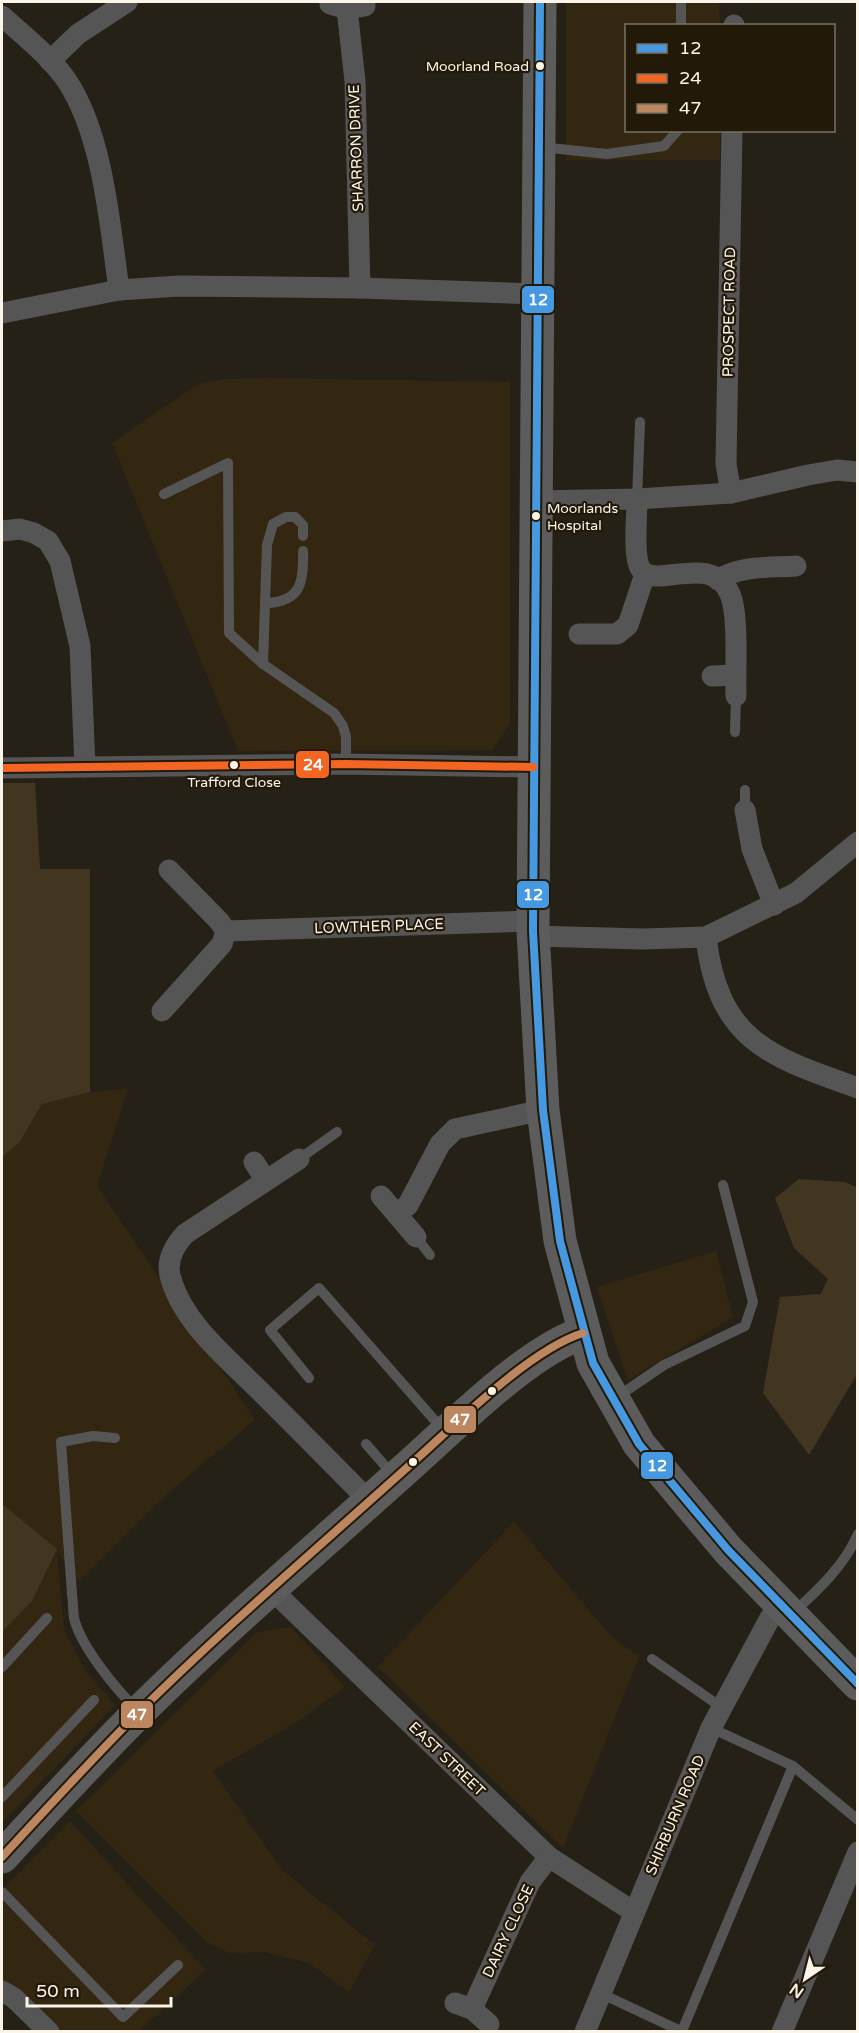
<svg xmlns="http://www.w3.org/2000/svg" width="859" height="2033" font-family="'Varela Round',sans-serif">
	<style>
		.built { fill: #332711 }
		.green { fill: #433621 }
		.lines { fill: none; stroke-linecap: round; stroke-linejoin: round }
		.service { stroke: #565556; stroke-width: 10 }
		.minor { stroke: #565556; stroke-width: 21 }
		.trunk { stroke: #5c5c5c; stroke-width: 33 }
		.bus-1-casing { stroke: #221908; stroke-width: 12 }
		.bus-2-casing { stroke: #221908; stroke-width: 12 }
		.bus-3-casing { stroke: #221908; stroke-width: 12 }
		.bus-1 { stroke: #4699e1; stroke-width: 8 }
		.bus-2 { stroke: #f26522; stroke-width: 8 }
		.bus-3 { stroke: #bb8660; stroke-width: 8 }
		.bus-dot { fill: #fbf4e9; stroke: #221908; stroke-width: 2 }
		.labels { text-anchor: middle; stroke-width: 4.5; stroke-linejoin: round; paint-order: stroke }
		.bus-label { font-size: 14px; fill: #fbf4e9; stroke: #221908; text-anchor: end }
		.street-label { font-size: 15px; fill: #fbf4e9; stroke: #221908 }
		.line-badge { stroke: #221908; stroke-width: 2 }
		.badge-label { font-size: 16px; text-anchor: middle; font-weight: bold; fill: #fff }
	</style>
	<rect width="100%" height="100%" fill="#262117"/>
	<!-- built -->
	<g class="built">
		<path d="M 566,2 L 719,2 L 720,25 L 626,26 L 626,130 L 720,131 L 720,160 L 566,160 Z"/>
		<path d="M 269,378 L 510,382 L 510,724 L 492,750 L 238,751 L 112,443 L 198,384 L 224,379 Z"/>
		<path d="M 2,783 L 35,783 L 39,870 L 90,1092 L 128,1089 L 97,1186 L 255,1420 L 169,1492 L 79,1581 L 57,1551 L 64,1630 L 86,1672 L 115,1705 L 2,1823 Z"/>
		<path d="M 716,1251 L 733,1317 L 628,1380 L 597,1287 Z"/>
		<path d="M 514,1522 L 611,1636 L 639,1657 L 563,1848 L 378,1667 Z"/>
		<path d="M 291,1627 L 345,1687 L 298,1721 L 213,1771 L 282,1870 L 375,1945 L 349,1992 L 309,1963 L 265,1952 L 229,1953 L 207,1942 L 76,1811 L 257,1632 Z"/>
		<path d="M 70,1821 L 205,1970 L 139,2031 L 56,2031 L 2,1979 L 2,1890 Z"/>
	</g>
	<!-- green -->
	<g class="green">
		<path d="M 2,783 L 35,783 L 40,869 L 90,869 L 90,1092 L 42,1104 L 19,1143 L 2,1157 Z"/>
		<path d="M 799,1179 L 845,1182 L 858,1188 L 857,1374 L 809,1455 L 763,1393 L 780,1297 L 821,1294 L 828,1279 L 794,1248 L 775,1198 Z"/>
		<path d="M 2,1504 L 57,1549 L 32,1601 L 2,1632 Z"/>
	</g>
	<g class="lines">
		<!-- service -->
		<g class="service">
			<path d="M 681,2 L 681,26"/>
			<path d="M 541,147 L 607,154 L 664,146 L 678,130"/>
			<path d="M 164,494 L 228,463 L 229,633 L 263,664 L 334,713 L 343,726 L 346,737 L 346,764"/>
			<path d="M 637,499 L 640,422"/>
			<path d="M 266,603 C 301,602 304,582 303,551"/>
			<path d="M 263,664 L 267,545 L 273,524 L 286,517 L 295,517 L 303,525 L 303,536"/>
			<path d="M 735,732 L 736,696"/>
			<path d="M 745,810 L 745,790"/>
			<path d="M 299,1159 L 337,1132"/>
			<path d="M 416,1237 L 430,1255"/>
			<path d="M 309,1378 L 270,1330 L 319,1288 L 444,1431"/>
			<path d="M 617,1397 L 664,1365 L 745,1326 L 753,1302 L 723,1185"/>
			<path d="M 115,1438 L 93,1436 L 61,1442 L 72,1594 C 73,1602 73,1610 74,1618 C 81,1647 116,1689 137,1710"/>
			<path d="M 366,1444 L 393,1475"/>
			<path d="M 794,1612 C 819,1589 844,1566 858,1534"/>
			<path d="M 652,1659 L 721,1707"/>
			<path d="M 2,1667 L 47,1618"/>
			<path d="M 711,1728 L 793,1766 L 858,1820"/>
			<path d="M 2,1797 L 94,1700"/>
			<path d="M 2,1892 L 123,2017 L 178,1965"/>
			<path d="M 602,1994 L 683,2032"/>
			<path d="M 682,2031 L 793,1766"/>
		</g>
		<!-- minor -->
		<g class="minor">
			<path d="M 330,4 L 347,9 L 365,6"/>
			<path d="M 347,9 L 355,81 L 360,288"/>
			<path d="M 2,16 C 24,36 50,56 67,81 C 103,135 110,225 119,290"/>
			<path d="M 734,26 L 734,25"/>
			<path d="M 50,61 L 78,34 L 127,2"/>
			<path d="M 2,313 L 119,290 L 179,286 L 360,288 L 536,294"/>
			<path d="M 731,493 L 726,464 L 732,130"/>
			<path d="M 637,499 C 637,516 633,555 640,568 C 653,592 711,550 730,594 C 739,614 735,672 736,696"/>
			<path d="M 536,501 L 637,499 L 731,493 L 808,475 L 837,470 L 858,472"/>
			<path d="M 2,531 L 20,529 L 34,533 L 48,541 L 60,561 L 80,646 L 85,767"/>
			<path d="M 718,580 C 739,565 771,568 796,566"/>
			<path d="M 579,634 L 617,634 L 628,625 L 645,574"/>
			<path d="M 712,676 L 735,675"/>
			<path d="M 2,768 L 346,764 L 533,767"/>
			<path d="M 745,810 L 752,849 L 774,905"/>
			<path d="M 226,931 L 533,921"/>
			<path d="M 533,936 L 643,939 L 706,937 L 796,893 L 858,842"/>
			<path d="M 706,937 C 718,1041 770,1057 858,1088"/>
			<path d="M 162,1011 L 222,944 L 226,931 L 219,921 L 169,870"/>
			<path d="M 299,1159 L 185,1234 C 174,1246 165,1261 171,1279 C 184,1325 231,1361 264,1395 C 299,1430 335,1466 370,1502"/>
			<path d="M 254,1162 L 265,1179"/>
			<path d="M 381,1196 L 416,1237"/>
			<path d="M 397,1214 L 408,1205 L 440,1144 L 455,1129 L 543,1110"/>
			<path d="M 272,1590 L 549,1857 L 634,1912"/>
			<path d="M 2,1991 L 14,1998 L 49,2032"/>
			<path d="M 455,2003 L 472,2009 L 489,2024"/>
			<path d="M 472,2009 L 530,1882 L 549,1857"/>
			<path d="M 585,2032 L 711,1728 L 770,1618 L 781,1607"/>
			<path d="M 782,2032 L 858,1852"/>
		</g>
		<!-- trunk -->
		<g class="trunk">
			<path d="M 540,2 L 533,931 L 543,1110 L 560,1241 L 593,1363 L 639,1444 L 728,1550 L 858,1684"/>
			<path d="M 2,1857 C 47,1808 92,1759 139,1712 C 226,1626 320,1546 411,1464 C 455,1425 529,1350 583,1333"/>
		</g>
		<defs>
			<path id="bus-1" d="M 540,2 L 533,931 L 543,1110 L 560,1241 L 593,1363 L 639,1444 L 728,1550 L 858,1684"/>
			<path id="bus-2" d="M 2,768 L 346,764 L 533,767"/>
			<path id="bus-3" d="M 2,1857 C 47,1808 92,1759 139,1712 C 226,1626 320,1546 411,1464 C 455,1425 529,1350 583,1333"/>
		</defs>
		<!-- bus-1 casing -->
		<use href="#bus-1" class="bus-1-casing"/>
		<!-- bus-2 casing -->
		<use href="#bus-2" class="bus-2-casing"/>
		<!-- bus-3 casing -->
		<use href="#bus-3" class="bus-3-casing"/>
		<!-- bus-1 -->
		<use href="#bus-1" class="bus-1"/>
		<!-- bus-2 -->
		<use href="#bus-2" class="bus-2"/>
		<!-- bus-3 -->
		<use href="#bus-3" class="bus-3"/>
	</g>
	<!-- markers -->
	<g class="bus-dot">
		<circle cx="540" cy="66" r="5"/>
		<circle cx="536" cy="516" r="5"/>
		<circle cx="234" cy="765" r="5"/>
		<circle cx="492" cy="1391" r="5"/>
		<circle cx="413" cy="1462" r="5"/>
	</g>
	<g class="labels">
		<!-- bus labels -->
		<g class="bus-label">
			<text x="529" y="71">Moorland Road</text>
			<text x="547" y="513" text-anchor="start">Moorlands<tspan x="547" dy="17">Hospital</tspan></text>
			<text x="234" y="787" text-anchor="middle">Trafford Close</text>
		</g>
		<!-- street labels -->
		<g class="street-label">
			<text transform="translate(356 148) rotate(-92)" y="5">SHARRON DRIVE</text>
			<text transform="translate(729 312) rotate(-89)" y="5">PROSPECT ROAD</text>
			<text transform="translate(379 926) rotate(-2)" y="5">LOWTHER PLACE</text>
			<text transform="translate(447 1759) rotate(44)" y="5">EAST STREET</text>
			<text transform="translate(675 1815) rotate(-67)" y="5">SHIRBURN ROAD</text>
			<text transform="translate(508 1931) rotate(-65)" y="5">DAIRY CLOSE</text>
		</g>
	</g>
	<g class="line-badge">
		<rect x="521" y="285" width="34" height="29" rx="6" fill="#4699e1"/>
		<rect x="295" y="750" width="35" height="29" rx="6" fill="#f26522"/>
		<rect x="516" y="880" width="34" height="29" rx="6" fill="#4699e1"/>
		<rect x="443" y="1405" width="34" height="29" rx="6" fill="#bb8660"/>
		<rect x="640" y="1451" width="34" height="29" rx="6" fill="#4699e1"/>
		<rect x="120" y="1700" width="34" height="29" rx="6" fill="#bb8660"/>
	</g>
	<g class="badge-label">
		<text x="538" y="305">12</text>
		<text x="313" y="770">24</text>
		<text x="533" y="900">12</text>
		<text x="460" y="1425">47</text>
		<text x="657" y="1471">12</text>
		<text x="137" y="1720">47</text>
	</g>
	<!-- border -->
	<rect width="859" height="2033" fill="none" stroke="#fbf4e9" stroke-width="6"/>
	<!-- legend -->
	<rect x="625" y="24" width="210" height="108" fill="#221908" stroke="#797162" stroke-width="1.5"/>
	<rect x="637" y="44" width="30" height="9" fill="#4699e1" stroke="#797162" stroke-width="1.5"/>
	<text x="679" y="54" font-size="18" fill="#fbf4e9">12</text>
	<rect x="637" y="74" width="30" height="9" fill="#f26522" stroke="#797162" stroke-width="1.5"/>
	<text x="679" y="84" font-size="18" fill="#fbf4e9">24</text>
	<rect x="637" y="104" width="30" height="9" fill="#bb8660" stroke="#797162" stroke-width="1.5"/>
	<text x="679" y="114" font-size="18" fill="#fbf4e9">47</text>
	<!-- north arrow -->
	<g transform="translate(805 1979) rotate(215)" stroke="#221908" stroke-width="4.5" paint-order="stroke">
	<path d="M0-4.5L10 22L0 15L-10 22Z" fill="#fbf4e9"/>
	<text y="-9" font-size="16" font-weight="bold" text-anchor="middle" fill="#fbf4e9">N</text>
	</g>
	<!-- scale -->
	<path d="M27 1997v9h144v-9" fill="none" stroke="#fbf4e9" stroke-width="3"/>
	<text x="36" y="1997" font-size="18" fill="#fbf4e9" stroke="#221908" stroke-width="4.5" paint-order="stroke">50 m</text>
</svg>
